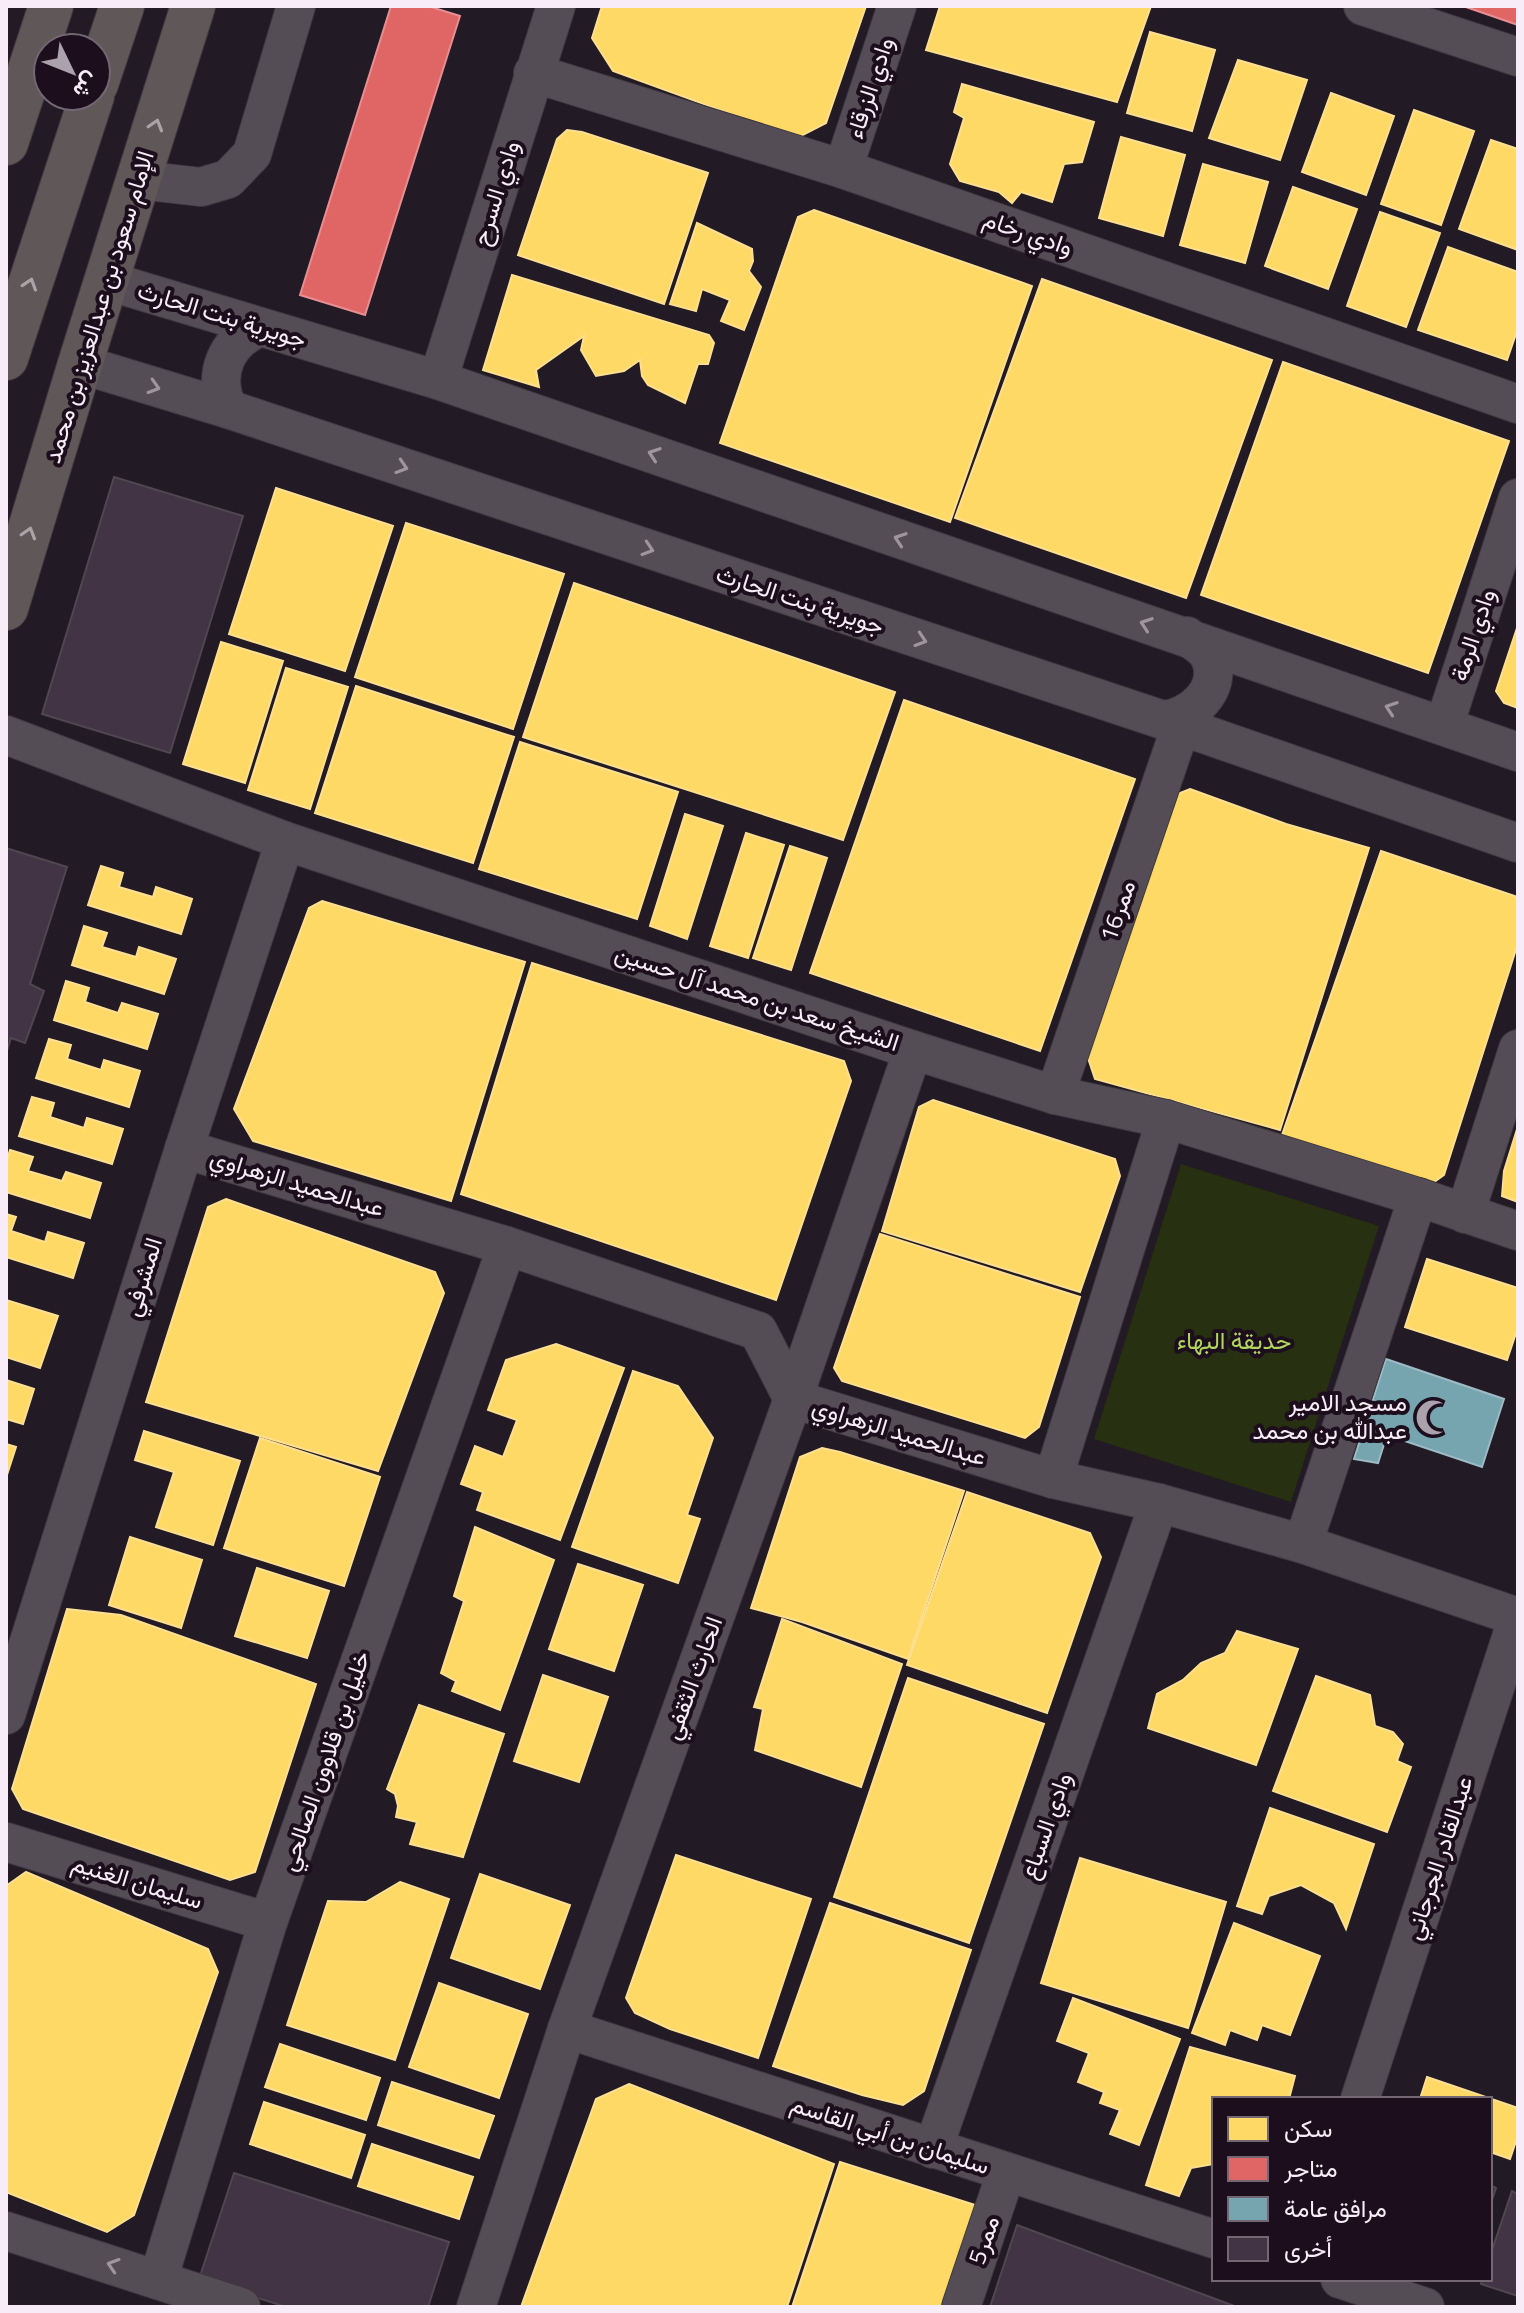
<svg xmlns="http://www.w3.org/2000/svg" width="1524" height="2313" font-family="'Titillium Web',Vazirmatn,sans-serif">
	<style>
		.green { fill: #273010 }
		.homes { fill: #ffd966; stroke: #fddf92; stroke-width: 2 }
		.shops { fill: #e06666; stroke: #e78e92; stroke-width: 2 }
		.public { fill: #76a5af; stroke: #9dbac5; stroke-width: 2 }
		.building { fill: #423444; stroke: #4e4750; stroke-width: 2 }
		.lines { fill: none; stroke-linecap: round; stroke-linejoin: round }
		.minor-casing { stroke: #3e383f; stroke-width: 40 }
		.major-casing { stroke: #3e383f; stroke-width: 46 }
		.minor { stroke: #554d55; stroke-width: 38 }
		.major { stroke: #605759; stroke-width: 44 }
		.oneway { stroke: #aca2a8 }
		.oneway2 { stroke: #9e959e }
		.labels { text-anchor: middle; stroke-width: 8; stroke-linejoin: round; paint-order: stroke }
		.street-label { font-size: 24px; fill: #f7ecf7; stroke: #1d0e1d }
		.park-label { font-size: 24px; fill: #b1d65e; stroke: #1d0e1d }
		.poi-label { font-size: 24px; fill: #f7ecf7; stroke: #1d0e1d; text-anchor: end }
	</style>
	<rect width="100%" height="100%" fill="#221a24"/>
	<!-- green -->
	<path class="green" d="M 1181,1164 L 1379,1226 L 1291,1502 L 1094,1439 Z"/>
	<!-- homes -->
	<g class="homes">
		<path d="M 602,6 L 866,6 L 826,123 L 797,138 L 613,71 L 592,38 Z"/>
		<path d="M 940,6 L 1151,6 L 1117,102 L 926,50 Z"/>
		<path d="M 1150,32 L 1215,50 L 1192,131 L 1127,113 Z"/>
		<path d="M 1238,60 L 1307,80 L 1280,160 L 1209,138 Z"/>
		<path d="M 962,84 L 1094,122 L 1082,162 L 1064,164 L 1052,202 L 1021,192 L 1012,203 L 999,192 L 960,181 L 950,164 L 964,118 L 954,112 Z"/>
		<path d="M 1331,93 L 1394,116 L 1366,195 L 1302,172 Z"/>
		<path d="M 1414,110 L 1474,131 L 1441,225 L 1381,204 Z"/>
		<path d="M 567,130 L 582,132 L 708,173 L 664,304 L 518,255 L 557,139 Z"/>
		<path d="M 1121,137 L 1185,155 L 1163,236 L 1099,218 Z"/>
		<path d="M 1491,140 L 1518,149 L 1518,250 L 1459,229 Z"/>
		<path d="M 1203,164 L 1268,182 L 1245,263 L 1180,245 Z"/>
		<path d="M 1293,187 L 1357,209 L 1328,289 L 1265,266 Z"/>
		<path d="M 814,210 L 1032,286 L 950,522 L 720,443 L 798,217 Z"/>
		<path d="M 1380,212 L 1440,233 L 1406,327 L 1347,306 Z"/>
		<path d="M 697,223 L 752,249 L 753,261 L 749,271 L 761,287 L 744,330 L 721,321 L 730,300 L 702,289 L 696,311 L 670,304 Z"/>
		<path d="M 1448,247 L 1518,272 L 1518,328 L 1507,360 L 1418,330 Z"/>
		<path d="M 512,275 L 709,335 L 714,343 L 708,364 L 698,364 L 685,403 L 648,385 L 642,376 L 640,360 L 624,371 L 596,376 L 581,350 L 584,336 L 536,370 L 539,387 L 483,370 Z"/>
		<path d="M 1042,279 L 1272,360 L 1186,598 L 955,518 Z"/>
		<path d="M 1283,362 L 1509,441 L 1428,673 L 1201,595 Z"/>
		<path d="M 276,488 L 393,526 L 345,671 L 229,634 Z"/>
		<path d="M 406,523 L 564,574 L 513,729 L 355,677 Z"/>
		<path d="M 574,583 L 895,692 L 843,840 L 523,737 Z"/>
		<path d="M 1518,625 L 1518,708 L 1504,703 L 1496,691 Z"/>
		<path d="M 221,642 L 283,661 L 245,783 L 183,764 Z"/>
		<path d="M 286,668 L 348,687 L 310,809 L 248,790 Z"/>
		<path d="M 356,686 L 514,737 L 473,863 L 315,813 Z"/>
		<path d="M 904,700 L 1135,779 L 1040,1051 L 810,973 Z"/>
		<path d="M 520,742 L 678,792 L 637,919 L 479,869 Z"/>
		<path d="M 1190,789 L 1286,824 L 1369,848 L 1280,1130 L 1095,1079 L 1088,1058 L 1175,795 Z"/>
		<path d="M 685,814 L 723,826 L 687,939 L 650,926 Z"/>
		<path d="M 746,833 L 784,845 L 748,958 L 710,946 Z"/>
		<path d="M 790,846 L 827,858 L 791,970 L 753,958 Z"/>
		<path d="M 1381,851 L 1515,896 L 1518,900 L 1518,943 L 1444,1175 L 1426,1188 L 1281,1138 Z"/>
		<path d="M 101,866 L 123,873 L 119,887 L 153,897 L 156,887 L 192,899 L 181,934 L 88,905 Z"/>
		<path d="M 322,901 L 525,962 L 451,1201 L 253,1141 L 234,1109 L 309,908 Z"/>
		<path d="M 84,926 L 107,933 L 102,947 L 136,957 L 139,947 L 176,959 L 164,994 L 72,965 Z"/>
		<path d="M 532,963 L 844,1061 L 851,1081 L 776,1300 L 461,1194 Z"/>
		<path d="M 66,981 L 89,988 L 85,1002 L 118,1013 L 122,1003 L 158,1014 L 147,1049 L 54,1020 Z"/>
		<path d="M 49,1039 L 71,1045 L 67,1059 L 101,1070 L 104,1060 L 140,1071 L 129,1107 L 36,1078 Z"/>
		<path d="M 32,1097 L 54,1103 L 50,1117 L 84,1128 L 87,1118 L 123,1129 L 112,1164 L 19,1136 Z"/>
		<path d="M 933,1100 L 1115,1159 L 1120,1176 L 1080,1292 L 882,1231 L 919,1107 Z"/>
		<path d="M 1518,1126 L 1518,1202 L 1502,1196 L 1504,1171 Z"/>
		<path d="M 10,1150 L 33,1157 L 28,1171 L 62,1181 L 66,1172 L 101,1183 L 90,1218 L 6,1192 L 6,1163 Z"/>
		<path d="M 226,1199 L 435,1272 L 444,1293 L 378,1471 L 146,1402 L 208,1207 Z"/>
		<path d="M 6,1214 L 16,1217 L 11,1231 L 45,1242 L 48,1232 L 84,1243 L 73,1278 L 6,1257 Z"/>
		<path d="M 880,1234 L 1080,1297 L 1039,1427 L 1025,1438 L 842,1381 L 834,1368 Z"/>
		<path d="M 1427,1259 L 1518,1288 L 1518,1327 L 1507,1360 L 1405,1327 Z"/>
		<path d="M 6,1300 L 58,1316 L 40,1368 L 6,1357 Z"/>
		<path d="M 556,1344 L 624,1368 L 560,1540 L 477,1510 L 483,1492 L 461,1484 L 475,1446 L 503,1457 L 517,1420 L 488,1410 L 506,1360 Z"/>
		<path d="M 633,1371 L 678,1386 L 713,1438 L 687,1515 L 700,1519 L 678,1583 L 572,1547 Z"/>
		<path d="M 6,1380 L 34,1389 L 23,1424 L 6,1419 Z"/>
		<path d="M 144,1431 L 240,1461 L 213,1545 L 156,1527 L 174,1472 L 135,1460 Z"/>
		<path d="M 260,1438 L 380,1477 L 344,1586 L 224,1548 Z"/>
		<path d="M 6,1444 L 16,1447 L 6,1478 Z"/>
		<path d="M 822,1448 L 840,1452 L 964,1491 L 908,1659 L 802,1622 L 751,1608 L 800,1457 Z"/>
		<path d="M 967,1492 L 1090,1533 L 1101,1557 L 1047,1713 L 907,1665 Z"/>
		<path d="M 475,1527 L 554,1560 L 500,1710 L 452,1691 L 456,1681 L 441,1673 L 464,1601 L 454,1596 Z"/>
		<path d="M 130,1537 L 202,1560 L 181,1628 L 109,1605 Z"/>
		<path d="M 578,1564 L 643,1585 L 614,1671 L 549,1649 Z"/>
		<path d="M 257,1568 L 329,1591 L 307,1658 L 235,1636 Z"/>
		<path d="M 67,1609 L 121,1615 L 316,1684 L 255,1872 L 230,1880 L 23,1809 L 12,1789 Z"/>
		<path d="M 782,1619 L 902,1664 L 861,1787 L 755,1750 L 763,1709 L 754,1707 Z"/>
		<path d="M 1237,1631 L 1298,1649 L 1256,1765 L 1148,1728 L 1157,1694 L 1183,1680 L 1201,1663 L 1225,1653 Z"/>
		<path d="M 543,1675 L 608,1697 L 579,1782 L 514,1761 Z"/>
		<path d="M 1316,1676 L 1370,1695 L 1375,1726 L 1393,1732 L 1403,1744 L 1397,1761 L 1411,1767 L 1387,1832 L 1273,1791 Z"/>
		<path d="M 908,1678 L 1044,1724 L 969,1943 L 834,1897 Z"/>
		<path d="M 419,1705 L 504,1734 L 463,1857 L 410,1844 L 417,1822 L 396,1817 L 398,1806 L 395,1794 L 387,1789 Z"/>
		<path d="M 1270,1808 L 1374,1844 L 1346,1929 L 1334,1903 L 1301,1885 L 1269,1896 L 1262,1914 L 1237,1906 Z"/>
		<path d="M 676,1855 L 811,1899 L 758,2058 L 670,2029 L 635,2013 L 626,1998 Z"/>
		<path d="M 1080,1858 L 1226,1902 L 1188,2028 L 1041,1983 Z"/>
		<path d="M 26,1872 L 208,1949 L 218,1972 L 134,2215 L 107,2232 L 6,2192 L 6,1886 Z"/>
		<path d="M 480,1874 L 570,1905 L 540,1989 L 451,1958 Z"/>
		<path d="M 400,1882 L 449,1899 L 395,2060 L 287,2025 L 328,1901 L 366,1902 Z"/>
		<path d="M 830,1903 L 971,1950 L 924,2091 L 903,2105 L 862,2095 L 773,2066 Z"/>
		<path d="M 1234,1923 L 1320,1956 L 1290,2035 L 1262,2025 L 1257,2040 L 1230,2030 L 1225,2045 L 1192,2033 Z"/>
		<path d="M 439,1983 L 528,2014 L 499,2098 L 409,2067 Z"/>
		<path d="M 1073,1998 L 1180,2039 L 1139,2145 L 1110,2134 L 1120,2110 L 1100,2103 L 1104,2092 L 1078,2082 L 1089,2053 L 1057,2041 Z"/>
		<path d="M 280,2044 L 380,2078 L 366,2120 L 265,2087 Z"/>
		<path d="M 1190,2047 L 1295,2076 L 1289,2099 L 1214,2099 L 1214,2164 L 1191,2168 L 1179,2196 L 1146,2185 Z"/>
		<path d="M 1427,2077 L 1518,2108 L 1518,2135 L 1510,2159 L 1490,2152 L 1490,2099 L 1420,2099 Z"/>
		<path d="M 392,2082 L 494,2116 L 479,2158 L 378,2125 Z"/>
		<path d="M 629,2084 L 834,2164 L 787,2307 L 521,2307 L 596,2099 Z"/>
		<path d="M 264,2102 L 365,2135 L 351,2178 L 250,2144 Z"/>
		<path d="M 372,2144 L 473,2177 L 459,2219 L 358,2186 Z"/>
		<path d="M 840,2162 L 978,2206 L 945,2307 L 792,2307 Z"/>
	</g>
	<!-- shops -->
	<g class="shops">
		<path d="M 391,6 L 428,6 L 460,16 L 365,315 L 300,295 Z"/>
		<path d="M 1463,6 L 1518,6 L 1518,25 Z"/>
	</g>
	<!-- public -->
	<path class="public" d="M 1386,1359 L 1504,1399 L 1482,1467 L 1387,1435 L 1378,1463 L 1354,1459 Z"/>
	<!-- building -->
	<g class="building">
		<path d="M 114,477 L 243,516 L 170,753 L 42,714 Z"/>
		<path d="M 6,848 L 67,867 L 30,984 L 44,991 L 25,1043 L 11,1038 L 6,1054 Z"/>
		<path d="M 234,2173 L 449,2242 L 428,2307 L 286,2307 L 199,2279 Z"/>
		<path d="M 1490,2185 L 1496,2188 L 1490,2206 Z"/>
		<path d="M 1512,2191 L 1518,2194 L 1518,2296 L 1481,2284 L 1482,2279 L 1490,2279 L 1490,2256 Z"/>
		<path d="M 1017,2225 L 1237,2307 L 990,2307 Z"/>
	</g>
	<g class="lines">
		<defs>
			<g id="minor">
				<path d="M 1363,6 L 1518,57"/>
				<path d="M 533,73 L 843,169 L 1518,404"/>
				<path d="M 843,169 L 897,6"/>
				<path d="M 139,180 L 201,187 L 228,179 L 252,154 L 296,6"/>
				<path d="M 108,281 L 438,380 L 1518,752"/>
				<path d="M 80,364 L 228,409 L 1181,726 L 1518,843"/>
				<path d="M 438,380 L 556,6"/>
				<path d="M 228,409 C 212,375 225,342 260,327"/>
				<path d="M 1163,720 C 1191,718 1224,689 1210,658 C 1206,648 1195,643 1187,636"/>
				<path d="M 1444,726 L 1518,498"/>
				<path d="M 6,735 L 285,841 L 913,1050 L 1055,1095 L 1166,1119 L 1418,1197 L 1518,1231"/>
				<path d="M 1055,1095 L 1181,726"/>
				<path d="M 184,1149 L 507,1246 L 758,1331 L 793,1399 L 1053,1479 L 1159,1503 L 1303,1544 L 1518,1617"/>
				<path d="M 1465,1214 L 1518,1049"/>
				<path d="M 1053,1479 L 1166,1119"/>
				<path d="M 1303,1544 L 1418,1197"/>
				<path d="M 6,1715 L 184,1149 L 285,841"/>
				<path d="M 6,1842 L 268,1922"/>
				<path d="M 567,2029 L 1214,2239"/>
				<path d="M 1360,2099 L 1518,1617"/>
				<path d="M 933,2149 L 1159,1503"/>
				<path d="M 6,2231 L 241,2307"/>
				<path d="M 1340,2279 L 1425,2307"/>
				<path d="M 158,2280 L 268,1922 L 507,1246"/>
				<path d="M 476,2307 L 567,2029 L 793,1399 L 913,1050"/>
				<path d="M 961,2307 L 1006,2173"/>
			</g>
			<g id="major">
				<path d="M 96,84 L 122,6"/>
				<path d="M 6,143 L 51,6"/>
				<path d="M 6,358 L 92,96"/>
				<path d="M 6,608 L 80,364 L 193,6"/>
			</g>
		</defs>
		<!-- minor casing -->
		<use href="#minor" class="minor-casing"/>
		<!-- major casing -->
		<use href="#major" class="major-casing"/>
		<!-- minor -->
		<use href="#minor" class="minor"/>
		<!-- major -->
		<use href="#major" class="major"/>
	</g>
	<!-- one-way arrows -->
	<defs><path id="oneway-chevron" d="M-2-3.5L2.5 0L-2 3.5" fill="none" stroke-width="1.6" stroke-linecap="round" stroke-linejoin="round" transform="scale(2)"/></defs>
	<g class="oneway">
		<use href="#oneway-chevron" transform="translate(156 125) rotate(-73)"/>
		<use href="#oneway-chevron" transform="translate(30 284) rotate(-72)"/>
		<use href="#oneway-chevron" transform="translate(29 533) rotate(-73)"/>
	</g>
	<g class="oneway2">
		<use href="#oneway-chevron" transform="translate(154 387) rotate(17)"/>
		<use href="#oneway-chevron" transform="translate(654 454) rotate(-161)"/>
		<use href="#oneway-chevron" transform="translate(402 467) rotate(18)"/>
		<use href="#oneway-chevron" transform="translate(900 539) rotate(-161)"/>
		<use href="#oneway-chevron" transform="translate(648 549) rotate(18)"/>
		<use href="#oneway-chevron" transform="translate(1146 624) rotate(-161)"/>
		<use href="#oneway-chevron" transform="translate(921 640) rotate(18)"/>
		<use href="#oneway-chevron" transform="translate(1391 708) rotate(-161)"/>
		<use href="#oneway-chevron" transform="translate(113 2265) rotate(-162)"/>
	</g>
	<!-- icons -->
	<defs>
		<symbol id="mosque-bare" viewBox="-9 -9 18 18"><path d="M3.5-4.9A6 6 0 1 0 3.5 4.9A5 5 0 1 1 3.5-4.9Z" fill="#aca2ad" stroke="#1d0e1d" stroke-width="2.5" paint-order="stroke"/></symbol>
	</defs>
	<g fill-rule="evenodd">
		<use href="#mosque-bare" x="1408" y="1392" width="51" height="51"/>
	</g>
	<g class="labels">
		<!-- street labels -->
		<g class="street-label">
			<text transform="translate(870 88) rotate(-72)" y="8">وادي الزرقاء</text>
			<text transform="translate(496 193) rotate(-73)" y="8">وادي السرح</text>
			<text transform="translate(1028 233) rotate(19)" y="8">وادي رخام</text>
			<text transform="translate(99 307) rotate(-73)" y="8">الإمام سعود بن عبدالعزيز بن محمد</text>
			<text transform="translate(222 315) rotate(17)" y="8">جويرية بنت الحارث</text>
			<text transform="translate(800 600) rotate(18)" y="8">جويرية بنت الحارث</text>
			<text transform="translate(1473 635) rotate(-72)" y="8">وادي الرمة</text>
			<text transform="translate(1118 911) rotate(-71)" y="8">ممر16</text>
			<text transform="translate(757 998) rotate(18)" y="8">الشيخ سعد بن محمد آل حسين</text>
			<text transform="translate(297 1183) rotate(17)" y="8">عبدالحميد الزهراوي</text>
			<text transform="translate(143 1277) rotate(-73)" y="8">المشرفي</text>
			<text transform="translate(899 1432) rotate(17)" y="8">عبدالحميد الزهراوي</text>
			<text transform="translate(693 1678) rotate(-70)" y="8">الحارث الثقفي</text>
			<text transform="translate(325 1761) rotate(-71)" y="8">خليل بن قلاوون الصالحي</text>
			<text transform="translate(1046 1826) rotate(-71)" y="8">وادي السباع</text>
			<text transform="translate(1439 1858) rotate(-72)" y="8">عبدالقادر الجرجاني</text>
			<text transform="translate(137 1882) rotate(17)" y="8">سليمان الغنيم</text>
			<text transform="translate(890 2135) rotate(18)" y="8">سليمان بن أبي القاسم</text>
			<text transform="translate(984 2240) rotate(-71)" y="8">ممر5</text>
		</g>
		<!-- park labels -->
		<g class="park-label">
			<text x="1234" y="1349">حديقة البهاء</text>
		</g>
		<!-- poi labels -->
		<g class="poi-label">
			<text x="1407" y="1411">مسجد الامير<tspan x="1407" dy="28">عبدالله بن محمد</tspan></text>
		</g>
	</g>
	<!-- border -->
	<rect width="1524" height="2313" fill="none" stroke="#f7ecf7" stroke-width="16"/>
	<!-- legend -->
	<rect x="1212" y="2097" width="280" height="184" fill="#1d0e1d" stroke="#746774" stroke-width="2"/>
	<rect x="1228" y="2117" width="40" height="24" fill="#ffd966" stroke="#746774" stroke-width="2"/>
	<text x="1284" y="2137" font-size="24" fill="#f7ecf7">سكن</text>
	<rect x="1228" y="2157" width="40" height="24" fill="#e06666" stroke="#746774" stroke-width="2"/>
	<text x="1284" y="2177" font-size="24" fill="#f7ecf7">متاجر</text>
	<rect x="1228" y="2197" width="40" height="24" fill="#76a5af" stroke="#746774" stroke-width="2"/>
	<text x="1284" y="2217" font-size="24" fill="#f7ecf7">مرافق عامة</text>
	<rect x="1228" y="2237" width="40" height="24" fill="#423444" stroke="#746774" stroke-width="2"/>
	<text x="1284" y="2257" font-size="24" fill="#f7ecf7">أخرى</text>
	<!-- north arrow -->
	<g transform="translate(72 72) rotate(133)"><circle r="38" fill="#1d0e1d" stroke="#746774" stroke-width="2"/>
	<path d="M0-6L14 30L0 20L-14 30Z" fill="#aca2ad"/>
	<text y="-12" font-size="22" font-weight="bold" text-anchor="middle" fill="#f7ecf7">ش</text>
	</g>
</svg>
